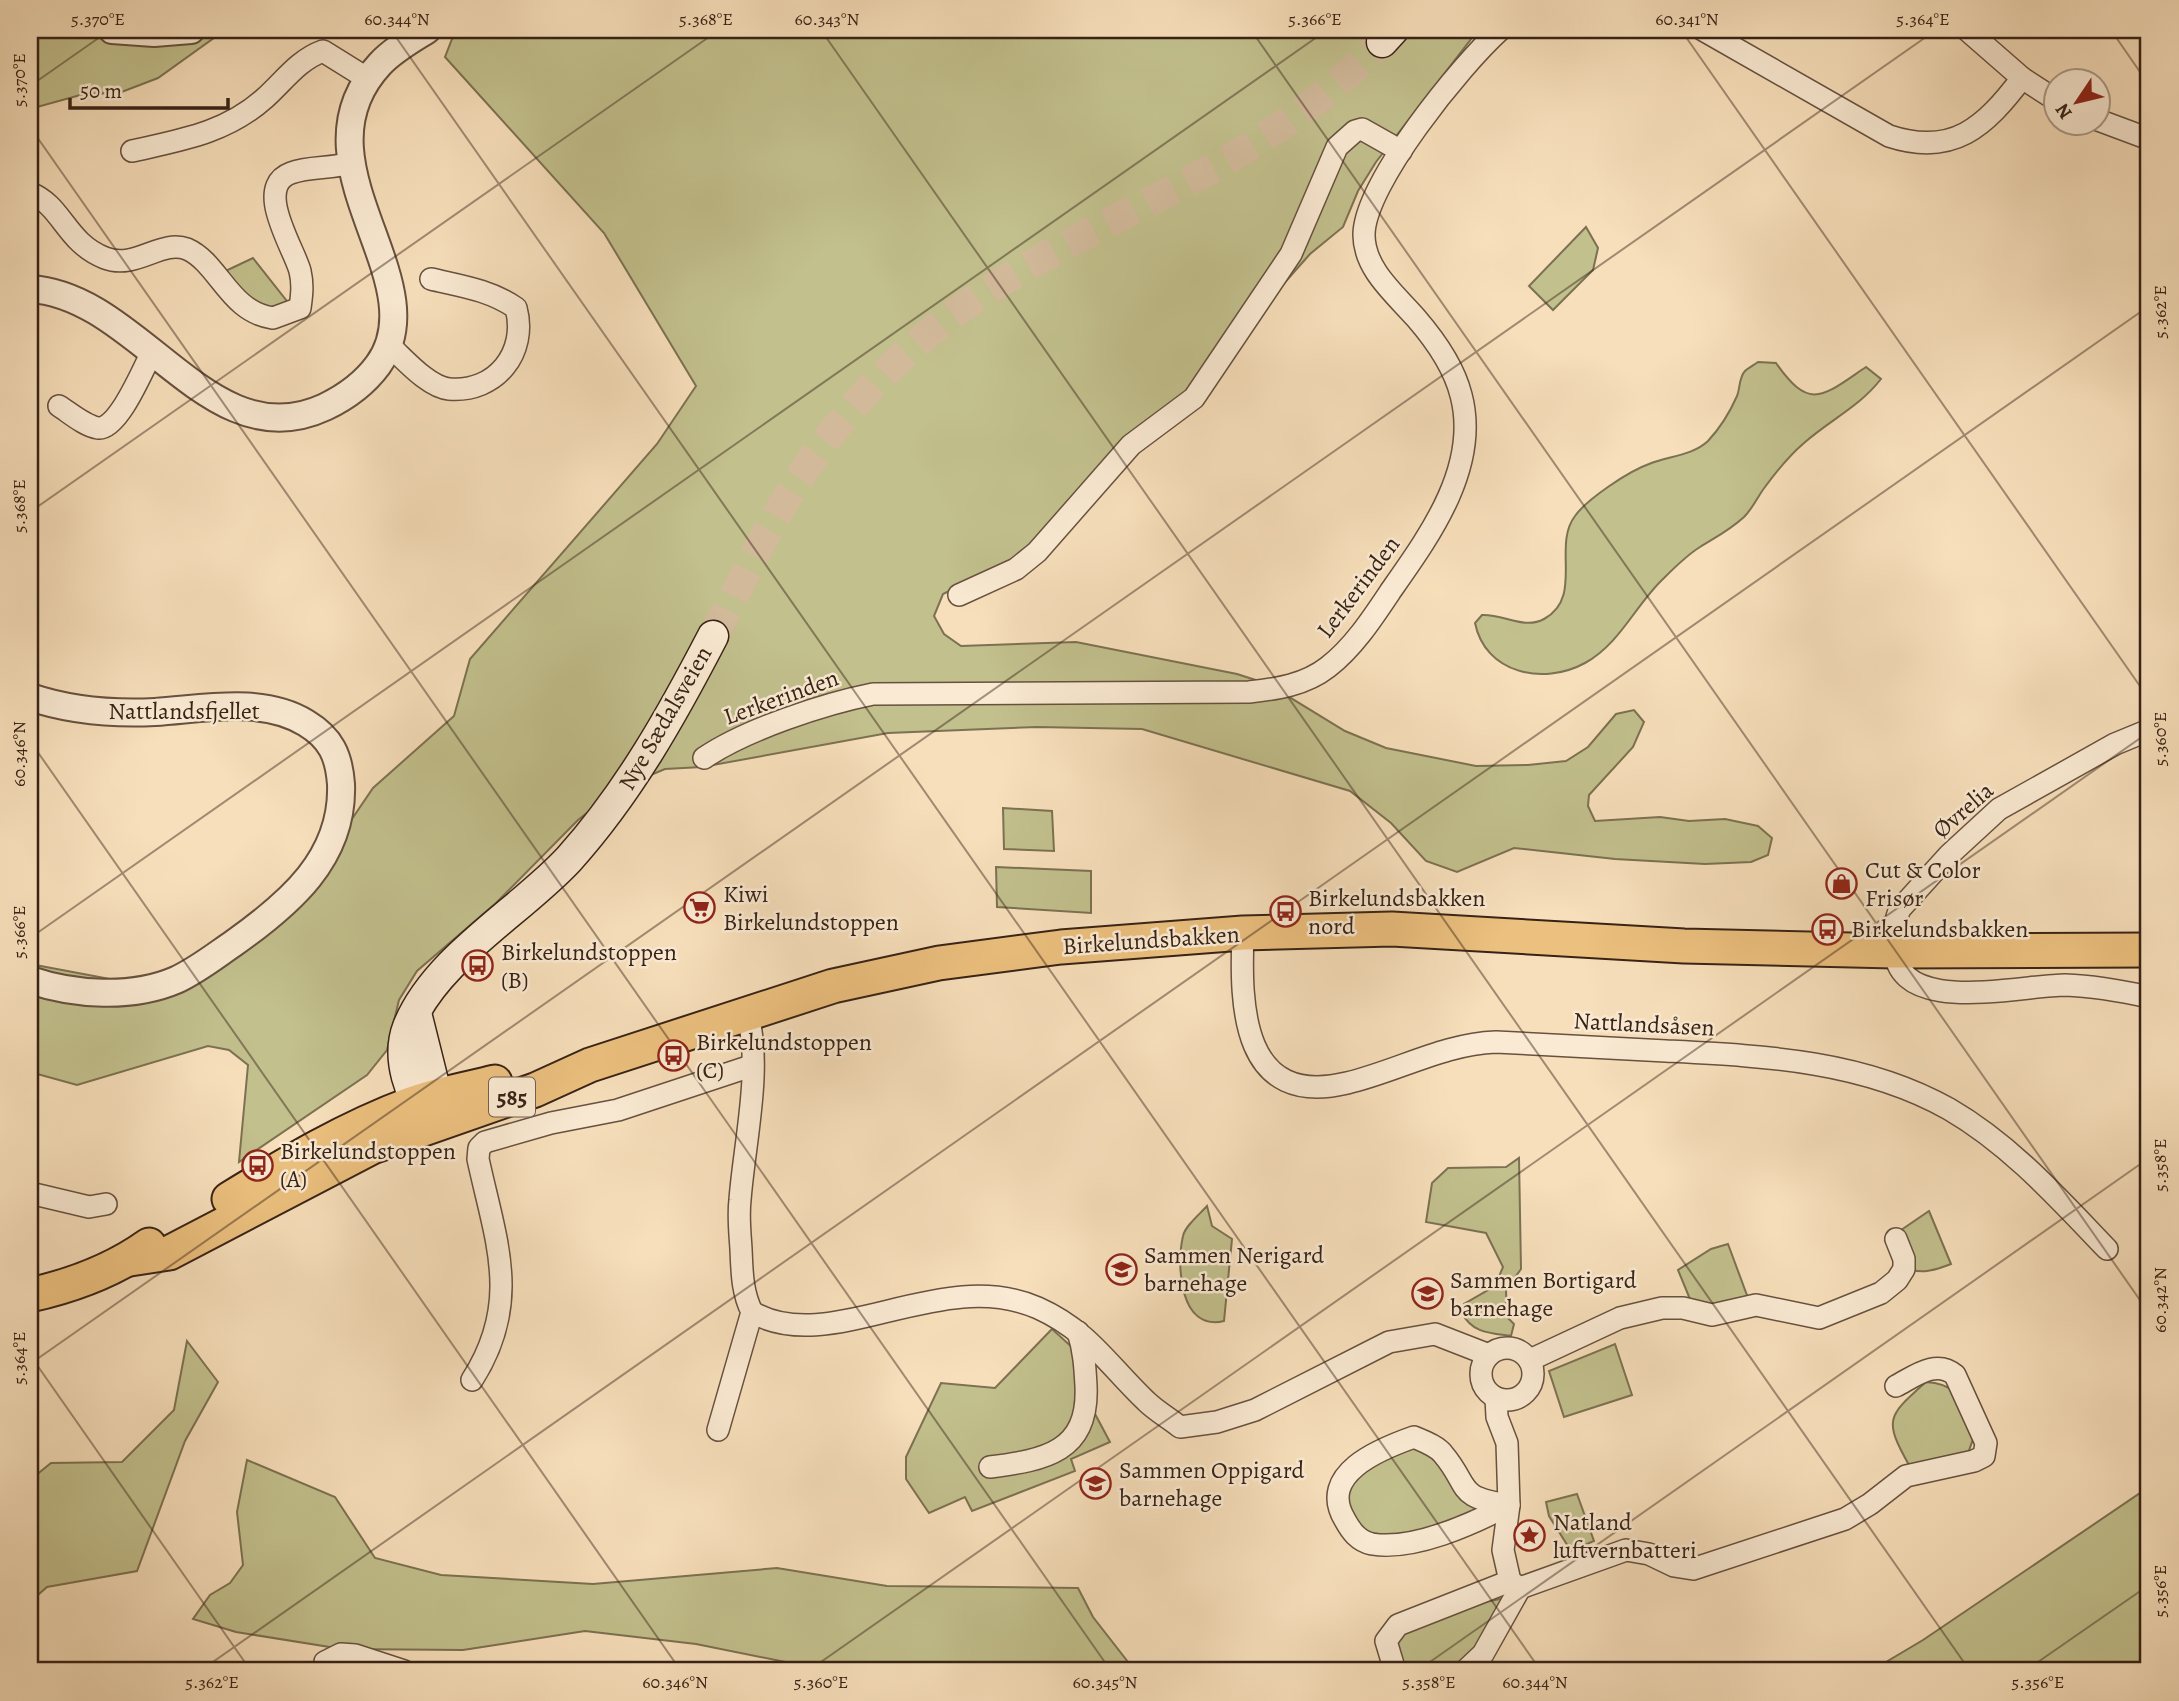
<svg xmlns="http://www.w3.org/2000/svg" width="2179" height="1701" font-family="Alegreya,serif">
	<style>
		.green { fill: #c2c08d; stroke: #7c7152; stroke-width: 2 }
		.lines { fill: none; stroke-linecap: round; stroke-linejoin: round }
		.secondary-tunnel { stroke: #d1b99a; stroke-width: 30; stroke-dasharray: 30 15; stroke-linecap: butt }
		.minor-casing { stroke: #67513f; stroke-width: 24 }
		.tertiary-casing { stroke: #67513f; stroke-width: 30 }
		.secondary-casing { stroke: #372216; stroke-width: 33 }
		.primary-casing { stroke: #372216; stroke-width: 37 }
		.minor { stroke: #faead3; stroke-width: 21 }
		.tertiary { stroke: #faead3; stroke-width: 26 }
		.secondary { stroke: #faead3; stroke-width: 30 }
		.primary { stroke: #ecc07e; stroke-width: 33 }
		.ticks { fill: none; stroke: #372216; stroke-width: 2; stroke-opacity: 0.45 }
		.labels { text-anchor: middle; stroke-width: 5; stroke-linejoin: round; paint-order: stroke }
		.shield { fill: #faead3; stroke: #725e4f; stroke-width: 2 }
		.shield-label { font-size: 23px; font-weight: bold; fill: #372216 }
		.street-label { font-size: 24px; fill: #372216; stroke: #faead3 }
		.poi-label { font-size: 24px; fill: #372216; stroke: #faead3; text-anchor: start }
		.neatline { fill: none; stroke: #372216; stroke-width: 2.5 }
		.ticks-label { font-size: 18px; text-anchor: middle; fill: #372216 }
	</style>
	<rect width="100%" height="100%" fill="#f7dfbb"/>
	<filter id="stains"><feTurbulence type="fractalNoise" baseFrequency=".00286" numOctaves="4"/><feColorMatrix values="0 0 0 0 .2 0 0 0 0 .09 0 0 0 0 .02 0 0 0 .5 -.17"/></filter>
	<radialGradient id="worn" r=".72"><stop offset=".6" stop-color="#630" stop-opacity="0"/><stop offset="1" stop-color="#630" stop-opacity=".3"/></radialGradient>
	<!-- green -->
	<g class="green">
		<path d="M 30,30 L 225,30 L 158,78 L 119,93 L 84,94 L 30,109 Z"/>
		<path d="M 466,30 L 1478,30 L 1376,162 L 1358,191 L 1343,227 L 1310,254 L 1201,377 L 1043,540 L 1002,565 L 943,594 L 934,616 L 944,634 L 961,646 L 1076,642 L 1237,674 L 1268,684 L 1345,731 L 1386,748 L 1476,766 L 1528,765 L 1566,761 L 1588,747 L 1616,714 L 1634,710 L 1644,722 L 1633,747 L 1589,795 L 1588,806 L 1595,821 L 1660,817 L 1689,821 L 1725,819 L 1758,826 L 1772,838 L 1768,855 L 1751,862 L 1705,864 L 1615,859 L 1514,848 L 1457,872 L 1426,861 L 1391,823 L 1350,791 L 1142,729 L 1037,727 L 888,733 L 702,767 L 665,769 L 617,789 L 578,820 L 496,903 L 417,971 L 399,1000 L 387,1050 L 367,1075 L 239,1162 L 248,1065 L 229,1050 L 208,1046 L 77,1085 L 30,1072 L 30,964 L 147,986 L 291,909 L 373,788 L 454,716 L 470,659 L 657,444 L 696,386 L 604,233 L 445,57 L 452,39 Z"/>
		<path d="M 1586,227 L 1598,248 L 1593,270 L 1553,310 L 1529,286 Z"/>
		<path d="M 253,258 L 290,305 L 269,313 L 217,275 Z"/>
		<path d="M 1758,362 L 1776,363 C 1810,412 1823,396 1866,367 L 1881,379 C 1858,408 1831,419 1804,443 C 1790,455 1776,472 1765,487 C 1758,496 1753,508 1744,517 C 1730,530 1716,537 1700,547 C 1687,555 1675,567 1664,578 C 1636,604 1620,644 1585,663 C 1543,686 1485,673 1475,623 L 1482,615 C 1504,614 1524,630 1544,619 C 1584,597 1552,546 1575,516 C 1587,499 1629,471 1649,464 C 1668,456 1692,456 1708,441 C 1720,428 1730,412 1737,396 C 1740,389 1739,377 1745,371 C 1748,368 1754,365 1758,362 Z"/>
		<path d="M 1003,808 L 1052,811 L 1054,851 L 1004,849 Z"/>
		<path d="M 996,867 L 1091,871 L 1091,913 L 997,907 Z"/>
		<path d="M 1519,1158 L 1521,1269 L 1506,1290 L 1507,1317 L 1514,1324 L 1511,1336 C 1490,1333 1472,1333 1462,1313 L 1464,1304 L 1495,1286 L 1503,1267 L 1486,1233 L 1426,1222 L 1432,1183 L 1448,1168 L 1506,1167 Z"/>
		<path d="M 1207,1206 L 1212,1226 L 1232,1239 L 1224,1321 C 1180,1332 1176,1266 1183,1236 C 1185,1226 1200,1214 1207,1206 Z"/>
		<path d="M 1929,1211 L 1951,1264 C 1915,1278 1906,1273 1885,1241 Z"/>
		<path d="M 1728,1244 L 1748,1298 L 1722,1309 L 1692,1304 L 1678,1270 L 1711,1249 Z"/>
		<path d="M 1052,1329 L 1074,1349 L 1094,1412 L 1110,1442 L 1071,1459 L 1075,1471 L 972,1511 L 965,1497 L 929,1513 L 906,1479 L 906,1457 L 941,1383 L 995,1388 Z"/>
		<path d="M 187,1341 L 218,1382 L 185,1441 L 137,1571 L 47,1587 L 30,1602 L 30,1480 L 51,1463 L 122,1462 L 174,1410 Z"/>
		<path d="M 1615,1344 L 1632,1395 L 1564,1417 L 1549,1371 Z"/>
		<path d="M 1926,1382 C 1959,1384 1962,1401 1977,1428 L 1967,1456 L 1909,1465 C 1883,1419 1888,1416 1926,1382 Z"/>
		<path d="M 1412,1444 L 1436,1453 L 1489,1510 C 1441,1526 1406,1543 1356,1530 C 1328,1480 1374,1464 1412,1444 Z"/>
		<path d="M 247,1460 L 335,1497 L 375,1558 L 441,1575 L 593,1584 L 777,1568 L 887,1586 L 1078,1588 L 1093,1617 L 1135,1671 L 830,1671 L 696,1644 L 585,1631 L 463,1650 L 342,1649 L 236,1632 L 193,1619 L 210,1595 L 230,1583 L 243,1565 L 237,1512 Z"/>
		<path d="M 2149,1487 L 2149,1671 L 1871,1671 L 1923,1640 Z"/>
		<path d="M 1577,1494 L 1594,1541 L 1571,1551 L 1549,1516 L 1546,1502 Z"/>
		<path d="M 1507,1598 L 1470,1657 L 1455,1671 L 1400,1671 L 1393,1645 C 1419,1614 1469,1604 1507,1598 Z"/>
	</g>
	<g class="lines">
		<!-- secondary-tunnel -->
		<path class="secondary-tunnel" d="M 713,636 C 739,588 762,537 791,491 C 835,420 895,355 963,307 C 1033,258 1110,223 1185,183 C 1258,145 1324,100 1382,42"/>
		<defs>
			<g id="minor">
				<path d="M 1703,30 L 1889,136 C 1953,157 1985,127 2022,78"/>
				<path d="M 1967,30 L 2022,78 L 2056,100"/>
				<path d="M 2098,120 L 2149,139"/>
				<path d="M 132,151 C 181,140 226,133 265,98 C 284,81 298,60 323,51 L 368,79"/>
				<path d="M 30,193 C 63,206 65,242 105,258 C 136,270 161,239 187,249 C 219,263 229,312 273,318 L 300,308 C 302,294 303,284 300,271 C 294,248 253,187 291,173 C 309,166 332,169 350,163"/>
				<path d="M 387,350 L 392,348 C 406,361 429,387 449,389 C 496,393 528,352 516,308 C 490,290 461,286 431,279"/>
				<path d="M 59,406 C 70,413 85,426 98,428 C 118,431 144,367 153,350"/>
				<path d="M 959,595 L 1016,569 L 1037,552 L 1131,445 L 1194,398 L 1291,254 L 1337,147 L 1355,131 L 1362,129 L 1401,151"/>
				<path d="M 2149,730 L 2115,744 L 1999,809 L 1949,855 L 1900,909 C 1894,921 1895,932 1895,945 C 1892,1018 2021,985 2065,985 C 2093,986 2122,991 2149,997"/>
				<path d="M 704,758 C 745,730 823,704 873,694 L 1249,692 C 1277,689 1305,685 1328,667 C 1354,647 1374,616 1392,589 C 1430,535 1480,466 1461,395 C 1454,367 1435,340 1416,318 C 1395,294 1364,269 1364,235 C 1364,184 1461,65 1500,30"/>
				<path d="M 1243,933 C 1240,1008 1242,1108 1347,1083 C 1398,1071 1443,1044 1496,1042 C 1553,1045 1609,1048 1666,1051 C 1763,1056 1862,1060 1949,1109 C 2011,1145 2058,1198 2107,1249"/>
				<path d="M 30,1193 L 89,1207 L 106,1204"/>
				<path d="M 752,1312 C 831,1358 940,1265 1038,1308 C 1089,1331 1108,1365 1146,1401 C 1156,1411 1169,1418 1180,1427 L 1217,1422 L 1255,1410 L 1389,1342 L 1435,1334 L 1489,1355"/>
				<circle cx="1507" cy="1374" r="26"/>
				<path d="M 1530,1360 L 1620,1318 L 1662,1308 L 1683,1308 L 1712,1315 L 1756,1305 L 1819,1318 L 1881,1293 L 1897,1280 L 1904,1269 L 1904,1259 L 1896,1239"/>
				<path d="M 472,1380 C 522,1302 496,1242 478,1159 L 479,1148 L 485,1142 L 551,1123 L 618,1110 L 751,1066"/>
				<path d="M 1496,1398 L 1497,1417 L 1507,1443 L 1509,1505 L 1503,1550 L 1510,1581 L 1520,1588 L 1626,1550 L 1649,1554 L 1674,1566 L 1693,1569 L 1845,1519 L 1870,1504 L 1906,1476 L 1974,1461 L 1984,1456 L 1986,1443 L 1955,1375 C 1936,1359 1915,1376 1896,1386"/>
				<path d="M 718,1430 L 752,1312 C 742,1292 742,1272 741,1249 C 740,1233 738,1216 740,1200 C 744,1145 763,1066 747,1013"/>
				<path d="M 1414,1437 C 1423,1441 1437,1446 1443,1454 C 1471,1487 1454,1497 1509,1505 C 1472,1524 1414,1551 1372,1544 C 1358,1541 1351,1531 1345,1520 C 1317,1474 1380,1449 1414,1437 Z"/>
				<path d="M 990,1467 C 1045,1460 1089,1452 1086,1386 C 1085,1367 1084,1350 1078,1332"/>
				<path d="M 324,1671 L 325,1662 L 341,1654 L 355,1655 L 404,1671"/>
				<path d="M 1395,1671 L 1386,1641 L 1398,1625 L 1510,1581"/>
				<path d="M 1465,1671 L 1483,1654 L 1520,1588"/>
			</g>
			<g id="tertiary">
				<path d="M 112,30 L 154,33 L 191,30"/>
				<path d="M 30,289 C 140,295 210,461 325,407 C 346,397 364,384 378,365 C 440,280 288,163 380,64 C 393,50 411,40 427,30"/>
				<path d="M 30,697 C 71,711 113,714 155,712 C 204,709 262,696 306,723 C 331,738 339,756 341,784 C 344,858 289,904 234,943 C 215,956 196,971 176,980 C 132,999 74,995 30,980"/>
			</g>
			<g id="secondary">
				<path d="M 1382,42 L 1393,30"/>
				<path d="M 416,1013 L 437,1097 L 433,1117"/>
				<path d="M 429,1121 C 410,1097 396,1058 408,1027 C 435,959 520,912 569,859 C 629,792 672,715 713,636"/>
			</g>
			<g id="primary">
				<path d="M 229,1199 C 288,1163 346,1128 411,1104 C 438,1094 467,1089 495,1082"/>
				<path d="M 130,1259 L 169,1253 L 372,1147 L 535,1090 L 590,1065 L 833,986 L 939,963 L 1061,947 L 1243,933 L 1392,929 L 1684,946 L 1894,951 L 2149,950"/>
				<path d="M 30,1295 C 71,1286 114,1270 149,1245"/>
			</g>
		</defs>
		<!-- minor casing -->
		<use href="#minor" class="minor-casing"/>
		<!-- tertiary casing -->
		<use href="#tertiary" class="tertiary-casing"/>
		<!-- secondary casing -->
		<use href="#secondary" class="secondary-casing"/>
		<!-- primary casing -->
		<use href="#primary" class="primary-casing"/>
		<!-- minor -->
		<use href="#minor" class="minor"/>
		<!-- tertiary -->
		<use href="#tertiary" class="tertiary"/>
		<!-- secondary -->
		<use href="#secondary" class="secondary"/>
		<!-- primary -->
		<use href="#primary" class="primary"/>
	</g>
	<!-- ticks -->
	<path class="ticks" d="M 391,30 L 1541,1671M 821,30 L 1970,1671M 1251,30 L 2149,1313M 1681,30 L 2149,699M 2111,30 L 2149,85M 30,86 L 110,30M 30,127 L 1111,1671M 30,512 L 719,30M 30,741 L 681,1671M 30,938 L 1327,30M 30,1355 L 251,1671M 30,1364 L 1936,30M 200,1671 L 2149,306M 808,1671 L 2149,732M 1417,1671 L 2149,1158M 2025,1671 L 2149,1585"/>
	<!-- icons -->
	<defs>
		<symbol id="shop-ring" viewBox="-11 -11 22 22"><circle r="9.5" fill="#faead3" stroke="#8f2418" stroke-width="1.5"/><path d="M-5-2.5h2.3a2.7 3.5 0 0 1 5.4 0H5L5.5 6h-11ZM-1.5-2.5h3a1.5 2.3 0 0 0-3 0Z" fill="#8f2418"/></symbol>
		<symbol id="supermarket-ring" viewBox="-11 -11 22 22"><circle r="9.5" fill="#faead3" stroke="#8f2418" stroke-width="1.5"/><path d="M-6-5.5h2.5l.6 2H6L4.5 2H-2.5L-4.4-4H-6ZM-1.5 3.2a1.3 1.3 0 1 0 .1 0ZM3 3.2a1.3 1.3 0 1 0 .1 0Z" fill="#8f2418"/></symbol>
		<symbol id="bus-ring" viewBox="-11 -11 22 22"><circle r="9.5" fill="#faead3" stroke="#8f2418" stroke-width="1.5"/><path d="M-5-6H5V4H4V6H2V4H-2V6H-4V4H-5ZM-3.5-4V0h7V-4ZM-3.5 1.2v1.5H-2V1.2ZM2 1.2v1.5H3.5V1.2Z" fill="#8f2418"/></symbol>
		<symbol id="school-ring" viewBox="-11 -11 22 22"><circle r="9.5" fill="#faead3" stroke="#8f2418" stroke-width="1.5"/><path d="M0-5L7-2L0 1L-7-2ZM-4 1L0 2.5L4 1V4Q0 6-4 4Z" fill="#8f2418"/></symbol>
		<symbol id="sight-ring" viewBox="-11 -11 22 22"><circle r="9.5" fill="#faead3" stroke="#8f2418" stroke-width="1.5"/><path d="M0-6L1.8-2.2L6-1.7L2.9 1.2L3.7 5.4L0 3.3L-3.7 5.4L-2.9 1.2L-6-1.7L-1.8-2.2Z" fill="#8f2418"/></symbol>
	</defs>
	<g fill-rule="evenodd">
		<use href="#shop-ring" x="1824" y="866" width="35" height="35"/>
		<use href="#supermarket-ring" x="682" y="890" width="35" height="35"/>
		<use href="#bus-ring" x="1268" y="894" width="35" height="35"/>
		<use href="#bus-ring" x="1810" y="912" width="35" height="35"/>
		<use href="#bus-ring" x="460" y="948" width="35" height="35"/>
		<use href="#bus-ring" x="656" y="1038" width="35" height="35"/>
		<use href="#bus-ring" x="240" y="1148" width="35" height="35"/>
		<use href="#school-ring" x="1104" y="1252" width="35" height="35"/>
		<use href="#school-ring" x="1410" y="1276" width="35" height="35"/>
		<use href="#school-ring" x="1078" y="1466" width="35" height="35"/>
		<use href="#sight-ring" x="1512" y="1518" width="35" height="35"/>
	</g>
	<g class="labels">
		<!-- shield labels -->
		<rect class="shield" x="489" y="1077.5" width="46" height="39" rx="5"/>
		<g class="shield-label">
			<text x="512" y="1105">585</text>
		</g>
		<!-- street labels -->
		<g class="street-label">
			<text transform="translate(1358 587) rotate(-53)" y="8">Lerkerinden</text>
			<text transform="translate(781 697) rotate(-20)" y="8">Lerkerinden</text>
			<text x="184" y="719">Nattlandsfjellet</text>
			<text transform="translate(665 718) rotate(-60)" y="8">Nye Sædalsveien</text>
			<text transform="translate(1963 810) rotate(-41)" y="8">Øvrelia</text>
			<text transform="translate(1151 940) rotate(-4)" y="8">Birkelundsbakken</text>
			<text transform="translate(1644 1024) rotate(3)" y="8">Nattlandsåsen</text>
		</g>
		<!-- poi labels -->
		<g class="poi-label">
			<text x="1865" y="878">Cut &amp; Color<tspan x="1865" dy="28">Frisør</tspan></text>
			<text x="723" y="902">Kiwi<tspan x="723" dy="28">Birkelundstoppen</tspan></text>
			<text x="1308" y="906">Birkelundsbakken<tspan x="1308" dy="28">nord</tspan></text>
			<text x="1851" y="937">Birkelundsbakken</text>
			<text x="501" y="960">Birkelundstoppen<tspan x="501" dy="28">(B)</tspan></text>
			<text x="696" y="1050">Birkelundstoppen<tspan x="696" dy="28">(C)</tspan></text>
			<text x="280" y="1159">Birkelundstoppen<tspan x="280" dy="28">(A)</tspan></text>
			<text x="1144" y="1263">Sammen Nerigard<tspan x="1144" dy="28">barnehage</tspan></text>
			<text x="1450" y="1288">Sammen Bortigard<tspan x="1450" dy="28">barnehage</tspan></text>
			<text x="1119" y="1478">Sammen Oppigard<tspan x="1119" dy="28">barnehage</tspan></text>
			<text x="1553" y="1530">Natland<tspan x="1553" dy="28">luftvernbatteri</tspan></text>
		</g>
	</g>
	<!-- margin -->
	<rect width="2179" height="1701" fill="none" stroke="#f7dfbb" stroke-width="77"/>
	<!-- north arrow -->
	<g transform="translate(2077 102) rotate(235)"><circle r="33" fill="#faead3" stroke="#ac9a87" stroke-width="2"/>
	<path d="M0-5L12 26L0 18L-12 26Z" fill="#8f2418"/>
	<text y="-10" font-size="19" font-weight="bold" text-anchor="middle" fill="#372216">N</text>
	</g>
	<!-- scale -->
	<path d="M70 98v10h158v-10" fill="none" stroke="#372216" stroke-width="3.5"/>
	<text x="80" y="98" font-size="21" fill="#372216" stroke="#faead3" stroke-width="5" paint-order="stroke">50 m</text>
	<rect x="38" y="38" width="2102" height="1624" class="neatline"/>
	<g class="ticks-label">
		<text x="98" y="25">5.370°E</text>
		<text x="397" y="25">60.344°N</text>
		<text x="706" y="25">5.368°E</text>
		<text x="827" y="25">60.343°N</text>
		<text x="1315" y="25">5.366°E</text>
		<text x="1687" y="25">60.341°N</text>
		<text x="1923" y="25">5.364°E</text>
		<text transform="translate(19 80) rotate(-90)" y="6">5.370°E</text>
		<text transform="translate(2160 312) rotate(-90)" y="6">5.362°E</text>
		<text transform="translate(19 506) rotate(-90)" y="6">5.368°E</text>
		<text transform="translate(2160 739) rotate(-90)" y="6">5.360°E</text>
		<text transform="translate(19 754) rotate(-90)" y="6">60.346°N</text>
		<text transform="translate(19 932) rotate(-90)" y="6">5.366°E</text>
		<text transform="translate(2160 1165) rotate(-90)" y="6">5.358°E</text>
		<text transform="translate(2160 1300) rotate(-90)" y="6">60.342°N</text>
		<text transform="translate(19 1358) rotate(-90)" y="6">5.364°E</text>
		<text transform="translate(2160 1591) rotate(-90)" y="6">5.356°E</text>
		<text x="212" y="1688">5.362°E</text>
		<text x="675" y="1688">60.346°N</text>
		<text x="821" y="1688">5.360°E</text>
		<text x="1105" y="1688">60.345°N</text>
		<text x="1429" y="1688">5.358°E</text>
		<text x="1535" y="1688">60.344°N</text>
		<text x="2038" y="1688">5.356°E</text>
	</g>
	<rect width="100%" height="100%" filter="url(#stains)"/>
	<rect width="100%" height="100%" fill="url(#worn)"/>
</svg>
